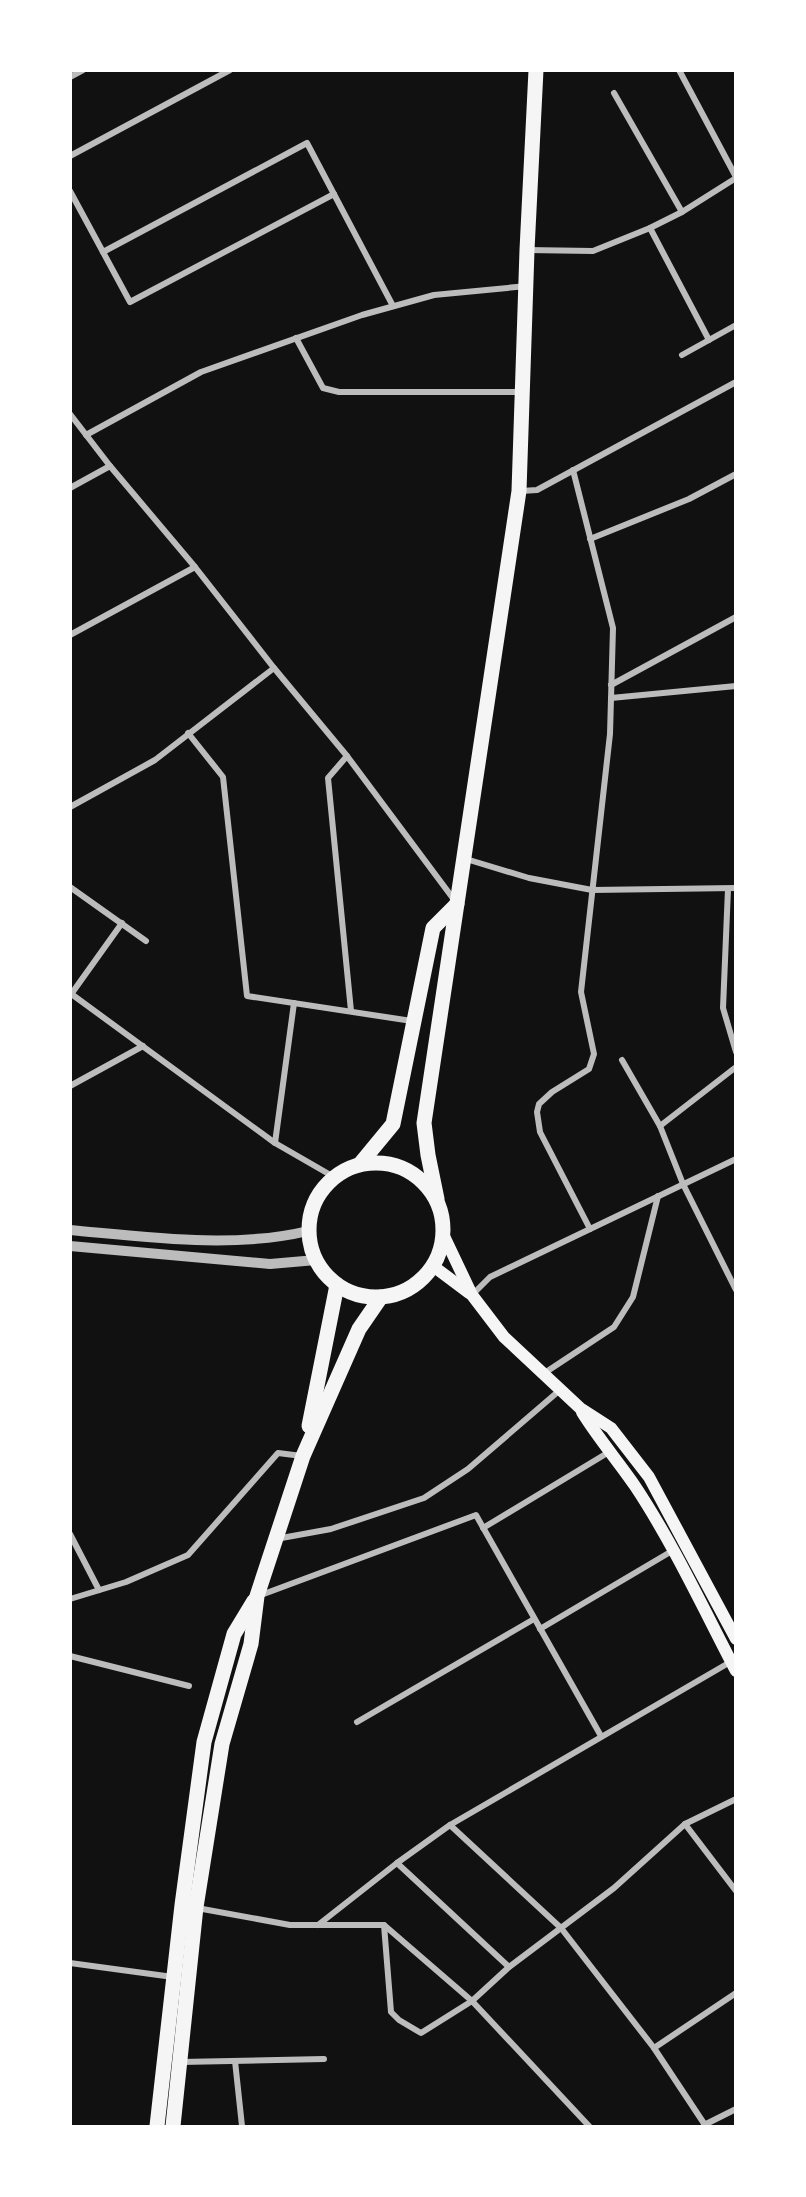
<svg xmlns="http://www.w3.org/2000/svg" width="806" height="2197" font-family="'Asap Condensed',sans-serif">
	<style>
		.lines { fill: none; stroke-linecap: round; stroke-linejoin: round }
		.minor { stroke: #bcbcbc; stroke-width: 6 }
		.tertiary { stroke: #bcbcbc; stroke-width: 10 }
		.secondary { stroke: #f5f5f5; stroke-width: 12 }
		.primary { stroke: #f5f5f5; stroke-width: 15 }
	</style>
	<rect width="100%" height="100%" fill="#111"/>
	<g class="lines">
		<!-- minor -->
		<g class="minor">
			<path d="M 679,70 L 736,177"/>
			<path d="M 70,77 L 83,70"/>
			<path d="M 614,93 L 682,212"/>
			<path d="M 70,156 L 230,70"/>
			<path d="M 70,191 L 130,302 L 334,194"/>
			<path d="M 650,228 L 709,340"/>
			<path d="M 527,250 L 593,251 L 650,228 L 682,212 L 736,178"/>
			<path d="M 103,252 L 307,143 L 393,306"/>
			<path d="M 296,338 L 323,388 L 339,392 L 520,392"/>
			<path d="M 682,355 L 736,325"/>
			<path d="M 70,414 L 110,466 L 195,567 L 274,668 L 347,756 L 455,901"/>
			<path d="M 86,435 L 201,372 L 362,315 L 434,295 L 527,286"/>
			<path d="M 573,470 L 613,628 L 610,734 L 581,992 L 594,1054 L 589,1069 L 552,1092 L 539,1104 L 537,1112 L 540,1132 L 590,1229"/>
			<path d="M 70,488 L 110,466"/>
			<path d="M 521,491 L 537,490 L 736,382"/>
			<path d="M 590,539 L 689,499 L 736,474"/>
			<path d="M 70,635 L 195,567"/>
			<path d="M 611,685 L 736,617"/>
			<path d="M 611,698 L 736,686"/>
			<path d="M 188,733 L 223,777 L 247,996 L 412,1021"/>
			<path d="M 347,756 L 328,778 L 351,1011"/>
			<path d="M 70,807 L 155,760 L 274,668"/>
			<path d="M 466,859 L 529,878 L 592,890 L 736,888"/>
			<path d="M 70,887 L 146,941"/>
			<path d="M 728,889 L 723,1008 L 736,1052"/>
			<path d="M 70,993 L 275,1143 L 334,1177"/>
			<path d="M 72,993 L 122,923"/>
			<path d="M 622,1060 L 660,1126 L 683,1184 L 736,1290"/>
			<path d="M 70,1086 L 143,1046"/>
			<path d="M 660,1126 L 736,1067"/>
			<path d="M 275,1143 L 294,1003"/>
			<path d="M 472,1295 L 490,1277 L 736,1159"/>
			<path d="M 543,1374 L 614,1327 L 633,1297 L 658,1196"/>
			<path d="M 483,1528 L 609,1452"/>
			<path d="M 70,1534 L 99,1590"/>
			<path d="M 276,1539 L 331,1529 L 424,1498 L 468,1469 L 560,1390"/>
			<path d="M 261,1595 L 476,1515 L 601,1736"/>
			<path d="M 70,1599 L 126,1582 L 188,1555 L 278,1453 L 302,1456"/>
			<path d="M 540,1629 L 672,1551"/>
			<path d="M 70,1656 L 189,1686"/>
			<path d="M 357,1722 L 534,1619"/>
			<path d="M 685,1824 L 736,1891"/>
			<path d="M 450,1825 L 561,1928 L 654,2048 L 705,2125"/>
			<path d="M 397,1863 L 509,1967"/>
			<path d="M 197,1908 L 290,1925 L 384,1925 L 472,2001 L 589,2126"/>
			<path d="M 318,1925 L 397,1863 L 450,1825 L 732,1661"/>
			<path d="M 384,1925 L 391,2012 L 399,2020 L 421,2033 L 472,2001 L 509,1967 L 614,1888 L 685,1824 L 736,1799"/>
			<path d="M 70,1963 L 173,1977"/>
			<path d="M 654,2048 L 736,1993"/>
			<path d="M 235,2061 L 242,2126"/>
			<path d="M 181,2062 L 324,2059"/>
			<path d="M 704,2125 L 736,2109"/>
		</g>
		<!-- tertiary -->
		<g class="tertiary">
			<path d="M 70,1230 C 147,1237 233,1249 308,1231"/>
			<path d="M 70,1246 L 270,1264 L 316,1260"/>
		</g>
		<!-- secondary -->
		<g class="secondary">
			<path d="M 444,1236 L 472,1295 L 504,1337 L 580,1408 L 611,1428 L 649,1477 L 736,1639"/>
			<path d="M 433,1266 L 469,1293"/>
			<path d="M 582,1412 C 598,1438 618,1461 635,1486 C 673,1543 704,1610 736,1671"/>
		</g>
		<!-- primary -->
		<g class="primary">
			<circle cx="376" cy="1230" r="67"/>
			<path d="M 360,1164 L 393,1124 L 433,928 L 457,904"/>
			<path d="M 437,1199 L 428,1155 L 424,1123 L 519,491 L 527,250 L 536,70"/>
			<path d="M 309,1426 L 337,1285"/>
			<path d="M 157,2126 L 182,1905 L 204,1742 L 234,1634 L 254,1601"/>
			<path d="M 173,2126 L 196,1907 L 222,1744 L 251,1644 L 257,1596 L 303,1456 L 359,1329 L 381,1297"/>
		</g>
	</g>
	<!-- border -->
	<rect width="806" height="2197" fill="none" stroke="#ffffff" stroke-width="144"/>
</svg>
